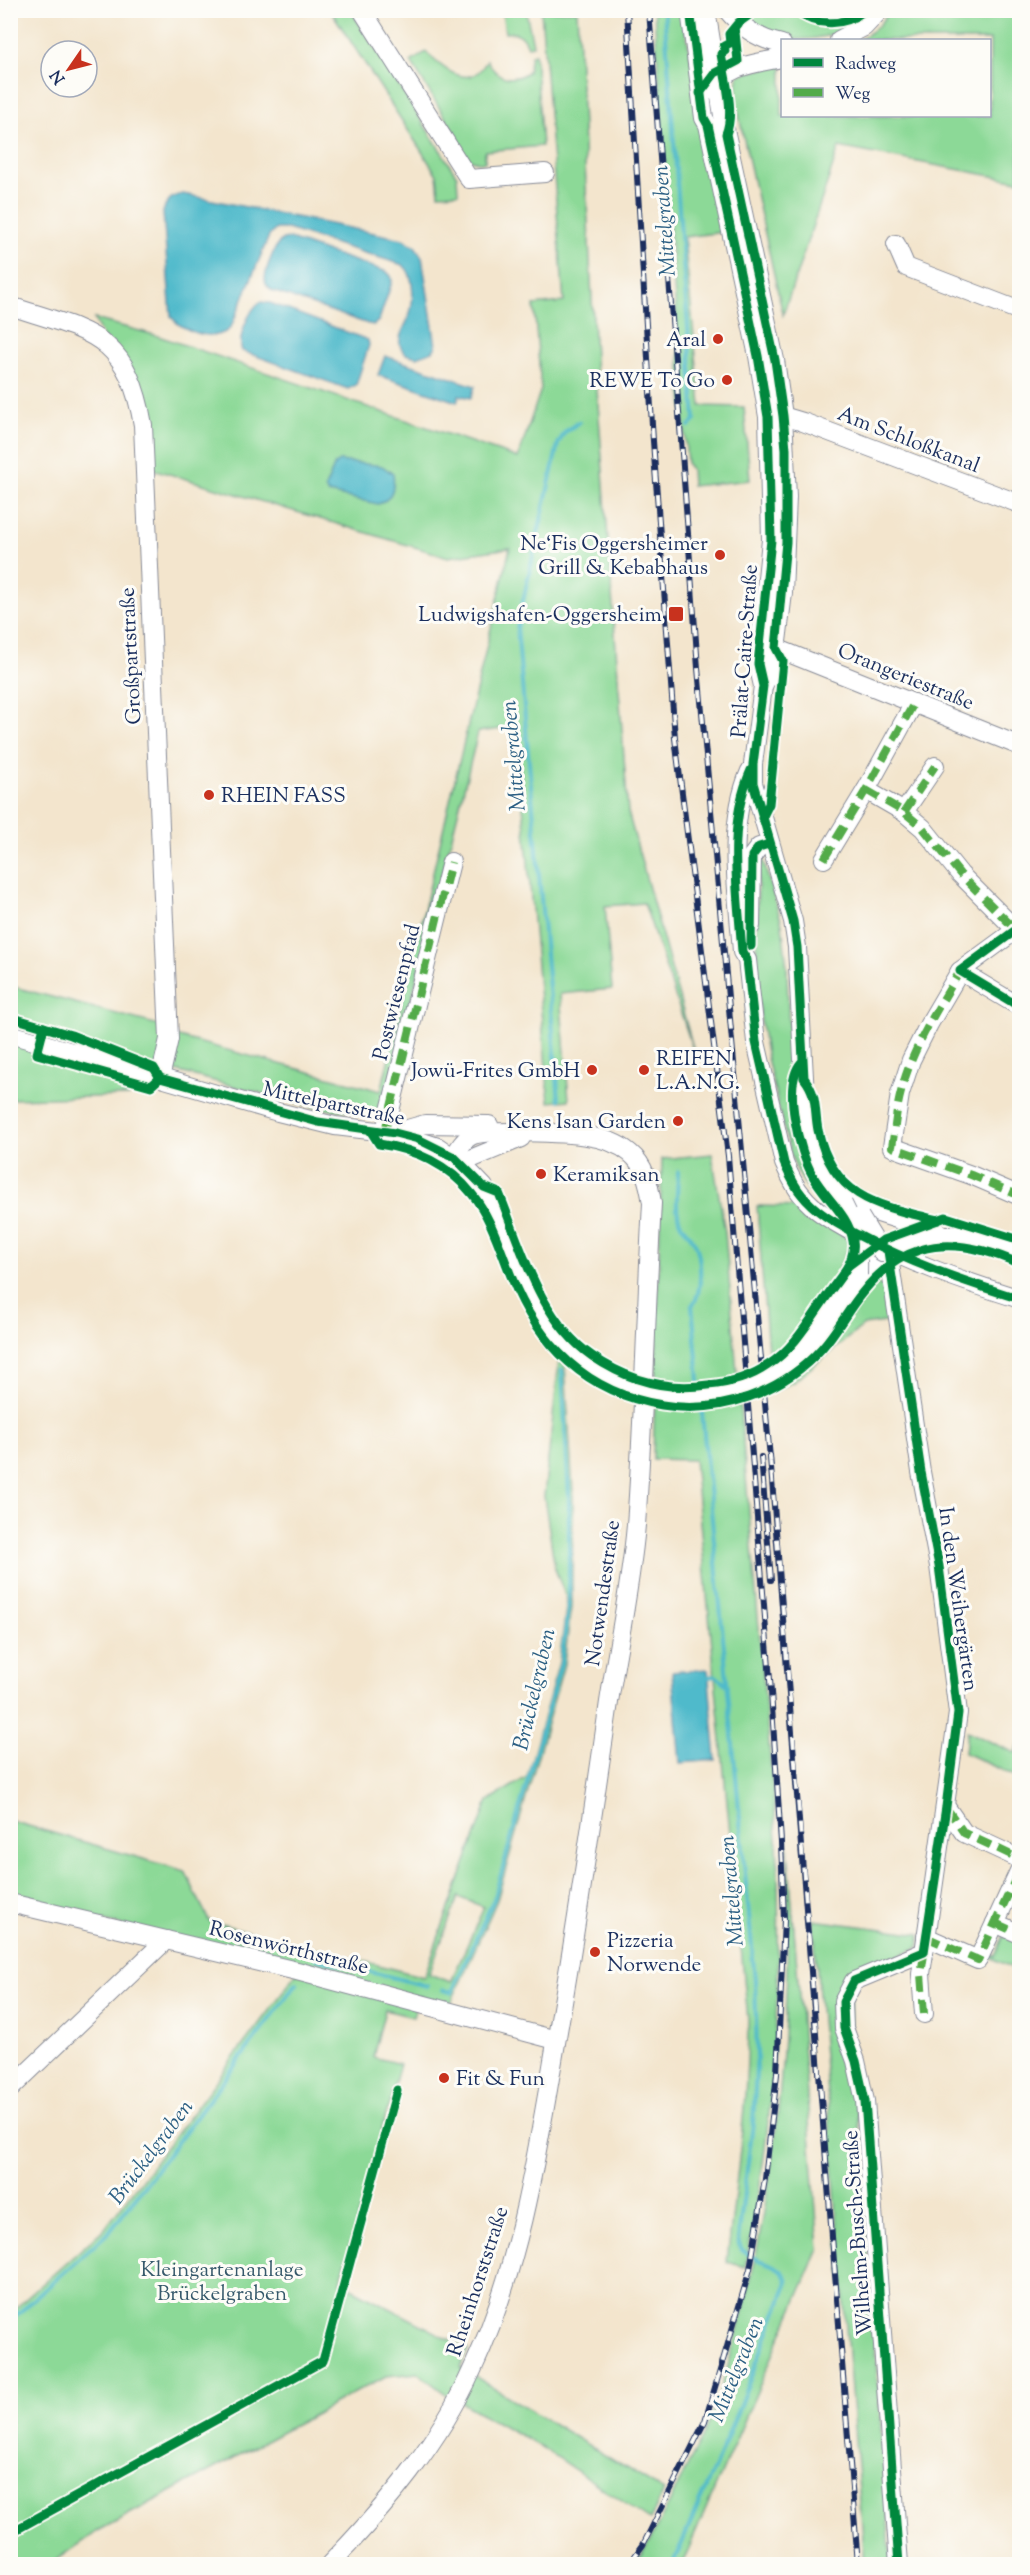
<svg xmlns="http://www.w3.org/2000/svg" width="1030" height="2575" font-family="'Sorts Mill Goudy',serif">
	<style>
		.green { fill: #8cd997; stroke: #54847a; stroke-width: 1.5; fill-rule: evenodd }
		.water { fill: #4fbacb; stroke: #357494; stroke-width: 1.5 }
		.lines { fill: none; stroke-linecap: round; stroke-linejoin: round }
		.stream { stroke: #4fbacb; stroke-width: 4 }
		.minor-casing { stroke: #878a96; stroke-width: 20 }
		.minor { stroke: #fff; stroke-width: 18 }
		.rail-casing { stroke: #1b2f5e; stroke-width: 6 }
		.rail { stroke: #fdfcf7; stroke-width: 4; stroke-dasharray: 11; stroke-linecap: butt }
		.minor-bridge-casing { stroke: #878a96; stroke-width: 20; stroke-linecap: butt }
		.minor-bridge { stroke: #fff; stroke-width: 18 }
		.quiet { stroke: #52ab49; stroke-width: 8; stroke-dasharray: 15 8; stroke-linecap: butt }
		.cycleway-casing { stroke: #fdfcf7; stroke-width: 13 }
		.cycleway { stroke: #00873e; stroke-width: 9 }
		.poi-dot { fill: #c8321e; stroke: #fdfcf7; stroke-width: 2 }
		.labels { text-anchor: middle; stroke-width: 6; stroke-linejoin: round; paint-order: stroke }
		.poi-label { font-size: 21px; fill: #1b2f5e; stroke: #fdfcf7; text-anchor: end }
		.street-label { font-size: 21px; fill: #1b2f5e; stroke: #fdfcf7 }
		.park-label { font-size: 21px; fill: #375a6c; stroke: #fdfcf7 }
		.water-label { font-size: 22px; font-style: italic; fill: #2d6084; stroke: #fdfcf7 }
	</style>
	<rect width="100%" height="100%" fill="#fdfcf7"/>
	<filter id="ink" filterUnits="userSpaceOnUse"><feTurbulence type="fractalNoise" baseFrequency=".0167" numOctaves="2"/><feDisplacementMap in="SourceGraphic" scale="12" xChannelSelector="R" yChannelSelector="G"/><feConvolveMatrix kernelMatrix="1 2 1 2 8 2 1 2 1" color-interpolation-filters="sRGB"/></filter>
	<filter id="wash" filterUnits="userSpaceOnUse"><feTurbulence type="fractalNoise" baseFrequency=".008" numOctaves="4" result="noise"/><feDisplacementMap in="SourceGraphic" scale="24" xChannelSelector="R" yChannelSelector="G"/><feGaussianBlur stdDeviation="1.35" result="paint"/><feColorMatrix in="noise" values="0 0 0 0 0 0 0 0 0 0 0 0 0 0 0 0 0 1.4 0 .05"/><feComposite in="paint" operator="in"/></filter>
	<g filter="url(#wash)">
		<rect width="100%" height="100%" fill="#f3e5cd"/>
		<!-- green -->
		<g class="green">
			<path d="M 331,11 L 351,11 L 457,176 L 458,193 L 439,194 L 437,175 Z"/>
			<path d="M 502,11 L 526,11 L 533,45 L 528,46 C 522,35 518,31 505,33 Z"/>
			<path d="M 541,11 L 577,11 L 596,376 L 628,812 L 695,1055 L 644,903 L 605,906 L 612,989 L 560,994 L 569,1100 L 549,1102 L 516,727 L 478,732 L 383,1114 L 321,1109 L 168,1069 L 161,1092 L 130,1084 L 129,1096 L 11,1099 L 10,986 L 159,1025 L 160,1032 L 381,1091 L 510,548 L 448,557 L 149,468 L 147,425 L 94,319 L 155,335 L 518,458 L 541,389 L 534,305 L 564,302 Z"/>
			<path d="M 654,11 L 682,11 L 723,232 L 684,237 L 701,406 L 744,407 L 750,480 L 692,486 L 691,469 L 687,464 Z"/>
			<path d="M 745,11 L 855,11 L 852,25 C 822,45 764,47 745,11 Z"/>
			<path d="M 890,11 L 1019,11 L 1019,181 L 839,147 L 783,315 L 736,103 L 738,75 L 782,64 L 782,116 L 990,116 L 990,40 L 860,40 L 878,26 Z"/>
			<path d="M 426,52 C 443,69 471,93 487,60 C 496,78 511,83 528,72 L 531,55 L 535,54 L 542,146 L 485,151 L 485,162 C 468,163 461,154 458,138 L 411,62 Z"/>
			<path d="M 760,850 L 782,924 L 787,968 L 791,1105 L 796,1137 L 804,1164 L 833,1208 L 829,1209 C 793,1184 788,1145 778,1105 C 774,1084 767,1063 764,1042 C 753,979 756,913 760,850 Z"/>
			<path d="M 712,1154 L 725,1232 L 777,1839 C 782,1982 775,2127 745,2267 L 727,2262 C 736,2182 748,2101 748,2020 L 694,1460 L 653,1459 L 662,1159 Z"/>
			<path d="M 757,1206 L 802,1207 L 851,1241 L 834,1281 L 886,1285 L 891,1321 L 864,1325 L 793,1382 L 771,1392 Z"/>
			<path d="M 559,1361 L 565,1365 L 573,1493 L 572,1600 L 564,1664 L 497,1900 L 451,2003 L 419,1996 L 413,2017 L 385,2010 L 373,2057 L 400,2064 L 340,2282 L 468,2349 L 461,2368 L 664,2491 L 650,2520 L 541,2447 L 446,2394 L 418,2373 L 386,2376 L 96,2532 L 50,2564 L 11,2564 L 10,2313 L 106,2227 L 301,1968 L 11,1899 L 11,1821 L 185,1871 L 209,1921 L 424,1977 L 488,1801 L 527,1777 L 559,1662 L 567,1600 L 555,1569 L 544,1496 ZM 458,1897 L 484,1907 L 451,1982 L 429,1974 Z"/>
			<path d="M 967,1731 L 1015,1753 L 1019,1744 L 1019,1778 L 965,1753 Z"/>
			<path d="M 787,1839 L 819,2249 L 682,2564 L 635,2564 L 647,2546 C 662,2518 676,2489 690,2461 C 697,2448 705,2434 710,2420 C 777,2234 792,2035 787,1839 Z"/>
			<path d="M 813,1920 L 921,1934 L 919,1947 L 851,1975 L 849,2062 L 857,2103 L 891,2564 L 865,2564 Z"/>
			<path d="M 1004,1935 L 1019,1939 L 1019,1971 L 988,1956 L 988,1954 L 995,1956 Z"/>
		</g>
		<!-- water -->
		<g class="water">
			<path d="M 183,194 L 403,239 L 415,246 L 422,257 L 436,346 L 433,351 L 417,357 L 406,354 C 393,342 403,332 408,319 C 414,304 416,276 403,265 L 287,229 L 276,229 L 269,236 L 231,327 C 218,344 181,332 171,316 L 163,212 C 167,200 171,196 183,194 Z"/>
			<path d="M 283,239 L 290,239 L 387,272 L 391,276 L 392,282 L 379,320 L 374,325 L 368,324 L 273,291 C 272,291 266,285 266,284 C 262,275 275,244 283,239 Z"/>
			<path d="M 260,302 L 270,303 L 368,340 L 369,345 L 356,385 L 348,389 L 242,351 C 237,338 249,310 260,302 Z"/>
			<path d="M 385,356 L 475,386 L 471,398 L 459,395 L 457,402 L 378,375 Z"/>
			<path d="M 339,461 L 382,466 L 393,474 C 395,487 392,500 378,504 L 328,493 L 325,488 L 335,464 Z"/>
			<path d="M 708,1669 L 716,1760 L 680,1763 L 672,1672 Z"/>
		</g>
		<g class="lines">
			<!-- stream -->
			<g class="stream">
				<path d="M 664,10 L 695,420 L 689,426"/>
				<path d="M 559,1100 L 517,628 L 558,444 L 565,432 L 579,422"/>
				<path d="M 678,1172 C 678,1186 674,1211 681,1224 C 685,1231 691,1235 695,1243 C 702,1259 703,1292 692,1306 L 700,1391"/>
				<path d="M 708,1677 L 716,1676 L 728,1686"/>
				<path d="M 315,1958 L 427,1986"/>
				<path d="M 443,1990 L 452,1992 L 494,1899 L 561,1663 L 569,1601 L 569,1496 L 562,1370"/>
				<path d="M 10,2321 L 111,2230 L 297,1983"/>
				<path d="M 673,2564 L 725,2443 L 788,2282 C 782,2257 742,2265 738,2240 L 753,2123 L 757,2055 L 755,1980 L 701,1402"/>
			</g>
		</g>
	</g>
	<g filter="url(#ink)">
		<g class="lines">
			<defs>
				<g id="minor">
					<path d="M 362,10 L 469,179 L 545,173"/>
					<path d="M 690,10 L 704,118 L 708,125 L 758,356 L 768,417 L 771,540 L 758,664 L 763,686 L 753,764 L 753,783 L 793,921 L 797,947 L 807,1133 C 815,1166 836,1187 857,1213"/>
					<path d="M 706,10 L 726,134 L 775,360 L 783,416 L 787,497 L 783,593 L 774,666 L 763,686"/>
					<path d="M 727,10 C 742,28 760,40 782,44"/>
					<path d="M 839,40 L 864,27 L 880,10"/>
					<path d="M 714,91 C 722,65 759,63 782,58"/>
					<path d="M 896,244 L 906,267 L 1020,311"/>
					<path d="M 10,306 C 90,332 127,333 143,425 L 169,1039 L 160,1078"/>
					<path d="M 773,417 L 783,416 L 803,422 L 1020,504"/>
					<path d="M 765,646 L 776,648 L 1020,746"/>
					<path d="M 750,771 C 726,827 738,894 742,952 L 747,960 L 756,1042 L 784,1163 C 789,1174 794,1186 802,1195 C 816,1213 838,1224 858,1235 C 910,1263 963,1281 1020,1299"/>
					<path d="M 866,790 L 904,812 L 923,828 L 960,874 L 1016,930"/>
					<path d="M 904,812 L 935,766"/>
					<path d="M 824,859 L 866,790 L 914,703"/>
					<path d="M 751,926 L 752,856 L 759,847 L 769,844"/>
					<path d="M 1020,927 L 960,971 L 929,1024 L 911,1060 L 900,1094 L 892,1147 L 971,1175 L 1020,1196"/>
					<path d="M 960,971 L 1020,1007"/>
					<path d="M 10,1034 L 278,1112 L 335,1126 L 395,1133 L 438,1147 L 461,1163 L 484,1187 L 524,1283"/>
					<path d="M 385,1131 L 451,862"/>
					<path d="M 397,1132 L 425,1124 L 489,1125"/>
					<path d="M 461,1163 L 521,1138"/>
					<path d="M 848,1197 L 875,1212 L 940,1233"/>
					<path d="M 903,1242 C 947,1228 977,1237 1020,1252"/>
					<path d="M 888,1251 L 921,1472 L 939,1566 L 958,1713 L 921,1974 L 924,2014"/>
					<path d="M 804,1348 L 858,1275 L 882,1253"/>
					<path d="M 946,1807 L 964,1833 L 1020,1859"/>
					<path d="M 10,1903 L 297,1971 L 556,2040"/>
					<path d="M 995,1923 L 1020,1934"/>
					<path d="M 926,1937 L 978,1960 L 1020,1869"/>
					<path d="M 10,2089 L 166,1940"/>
					<path d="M 330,2564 C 385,2507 440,2442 473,2368 C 524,2258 540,2133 561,2014 C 579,1911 594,1806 609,1702 C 618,1644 631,1584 636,1525 C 644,1418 646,1310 652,1203 C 649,1184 645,1165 630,1153 C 618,1143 602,1138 587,1136 C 568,1133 485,1129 471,1136 C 463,1140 458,1150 454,1157"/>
					<path d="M 899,2564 L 865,2101 L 856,2061 L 844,2028 L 843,2002 L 854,1981 L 924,1952"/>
				</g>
			</defs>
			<!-- minor casing -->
			<use href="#minor" class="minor-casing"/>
			<!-- minor -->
			<use href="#minor" class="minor"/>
			<defs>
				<g id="rail">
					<path d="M 627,10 L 653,441 L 675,738 L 728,1156 L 771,1692 L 781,1842 L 784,1920 L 777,2074 L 765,2179 L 750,2269 L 705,2421 L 643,2545 L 629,2564"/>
					<path d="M 649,10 L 698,668 L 771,1469 L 770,1455 C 801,1825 828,2195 858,2564"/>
					<path d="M 761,1457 L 771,1580"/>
				</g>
			</defs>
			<!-- rail casing -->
			<use href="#rail" class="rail-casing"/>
			<!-- rail -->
			<use href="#rail" class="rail"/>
			<defs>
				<g id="minor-bridge">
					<path d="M 843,1204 C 857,1231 859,1245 858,1275"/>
					<path d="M 860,1217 L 882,1253 L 903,1242"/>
					<path d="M 524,1283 C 533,1301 542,1320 555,1335 C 620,1409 733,1422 804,1348"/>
				</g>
			</defs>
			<!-- minor-bridge casing -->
			<use href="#minor-bridge" class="minor-bridge-casing"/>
			<!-- minor-bridge -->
			<use href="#minor-bridge" class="minor-bridge"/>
			<!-- quiet -->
			<g class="quiet">
				<path d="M 866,790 L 904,812 L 923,828 L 960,874 L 1016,930"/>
				<path d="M 904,812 L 935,766"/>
				<path d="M 824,859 L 866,790 L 914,703"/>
				<path d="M 964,968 L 960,971 C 937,1010 912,1048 901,1092 C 896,1110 895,1129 892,1147 L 971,1175 L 1020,1196"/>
				<path d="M 385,1131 L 451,862"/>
				<path d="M 946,1807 L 964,1833 L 1020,1859"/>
				<path d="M 995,1923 L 1020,1934"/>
				<path d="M 926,1937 L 978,1960 L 1020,1869"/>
				<path d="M 924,2014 L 921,1974 L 925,1948"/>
			</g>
			<defs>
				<g id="cycleway">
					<path d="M 690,10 L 704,118 L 708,125 L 758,356 L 768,417 L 771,540 L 758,664 L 763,686 L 753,764 L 753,783 L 793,921 L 797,947 L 804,1078 C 818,1096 814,1109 818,1130 C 833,1199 879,1206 938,1220"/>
					<path d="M 756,10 L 738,23 L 729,34 L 730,43 L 724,46 L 725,51 L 721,54 C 725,79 735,111 726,134 L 775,360 L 783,416 L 786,449 L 786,542 L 776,648 L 783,661 L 769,804 L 762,818"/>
					<path d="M 795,10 C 816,27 844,27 865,10"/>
					<path d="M 700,93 L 715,73 L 738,61 L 735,32"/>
					<path d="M 751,770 C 726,826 738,893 742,952 L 747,960 L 756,1042 L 784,1163 C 789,1174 794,1186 802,1195 C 816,1213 838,1224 858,1235 C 910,1263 963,1281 1020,1299"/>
					<path d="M 1020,927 L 960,971 L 1020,1007"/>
					<path d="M 751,946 L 752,856 L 759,847 L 769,844"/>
					<path d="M 10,1017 L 71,1035 L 154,1068 L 160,1078"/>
					<path d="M 44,1027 L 37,1054 L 151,1086 L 160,1078"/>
					<path d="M 160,1078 L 318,1122 L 395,1133 L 418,1139 L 454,1157 L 484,1187 L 499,1193 C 522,1250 540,1320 592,1356 C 627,1380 667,1391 708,1385 C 729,1383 751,1377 768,1365 C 795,1348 811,1318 829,1293 C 836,1282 847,1271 851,1259 C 853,1253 854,1246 853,1241 C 849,1215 825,1198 813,1176 C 799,1152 782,1085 801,1063"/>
					<path d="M 370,1130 L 379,1144 C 415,1149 449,1165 472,1194 C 491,1217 500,1249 511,1276 C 538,1345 587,1393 662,1405 C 720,1415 783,1392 822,1348 C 837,1331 848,1310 862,1293 C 907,1236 958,1236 1020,1264"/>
					<path d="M 888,1251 L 921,1472 L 939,1566 L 958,1713 L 946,1807 L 924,1952 L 854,1981 L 843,2002 L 844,2028 L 856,2061 L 865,2101 L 899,2564"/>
					<path d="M 848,1266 L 883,1240 L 946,1217 L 1020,1240"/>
					<path d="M 10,2533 L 323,2361 L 397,2090"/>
				</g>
			</defs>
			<!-- cycleway casing -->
			<use href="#cycleway" class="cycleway-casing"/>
			<!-- cycleway -->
			<use href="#cycleway" class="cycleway"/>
		</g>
	</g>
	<!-- markers -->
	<g class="poi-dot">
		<circle cx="718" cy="339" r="6"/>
		<circle cx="727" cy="380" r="6"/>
		<circle cx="720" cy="555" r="6"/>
		<rect x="668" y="606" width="16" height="16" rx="3"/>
		<circle cx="209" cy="795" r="6"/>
		<circle cx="592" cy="1070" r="6"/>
		<circle cx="644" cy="1070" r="6"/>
		<circle cx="678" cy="1121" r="6"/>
		<circle cx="541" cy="1174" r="6"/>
		<circle cx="595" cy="1952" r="6"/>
		<circle cx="444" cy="2078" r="6"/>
	</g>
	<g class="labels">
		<!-- poi labels -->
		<g class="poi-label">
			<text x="706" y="346">Aral</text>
			<text x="715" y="387">REWE To Go</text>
			<text x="708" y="550">Ne‘Fis Oggersheimer<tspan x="708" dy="24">Grill &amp; Kebabhaus</tspan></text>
			<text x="662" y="621">Ludwigshafen-Oggersheim</text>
			<text x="221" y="802" text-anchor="start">RHEIN FASS</text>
			<text x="656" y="1065" text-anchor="start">REIFEN<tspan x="656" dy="24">L.A.N.G.</tspan></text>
			<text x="580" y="1077">Jowü-Frites GmbH</text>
			<text x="666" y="1128">Kens Isan Garden</text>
			<text x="553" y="1181" text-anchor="start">Keramiksan</text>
			<text x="607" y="1947" text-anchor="start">Pizzeria<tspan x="607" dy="24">Norwende</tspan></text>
			<text x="456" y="2085" text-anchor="start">Fit &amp; Fun</text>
		</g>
		<!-- street labels -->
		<g class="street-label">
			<text transform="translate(909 439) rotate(21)" y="7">Am Schloßkanal</text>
			<text transform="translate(744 651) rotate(-86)" y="7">Prälat-Caire-Straße</text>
			<text transform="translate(130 656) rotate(-93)" y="7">Großpartstraße</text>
			<text transform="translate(906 676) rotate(22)" y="7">Orangeriestraße</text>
			<text transform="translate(396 992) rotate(-76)" y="7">Postwiesenpfad</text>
			<text transform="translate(334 1103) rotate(12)" y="7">Mittelpartstraße</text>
			<text transform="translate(602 1593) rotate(-82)" y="7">Notwendestraße</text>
			<text transform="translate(959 1599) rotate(82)" y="7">In den Weihergärten</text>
			<text transform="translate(289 1947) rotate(14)" y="7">Rosenwörthstraße</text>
			<text transform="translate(857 2233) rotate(-94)" y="7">Wilhelm-Busch-Straße</text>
			<text transform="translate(477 2281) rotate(-72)" y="7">Rheinhorststraße</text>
		</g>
		<!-- park labels -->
		<g class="park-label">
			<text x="222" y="2276">Kleingartenanlage<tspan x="222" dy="24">Brückelgraben</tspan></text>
		</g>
		<!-- water labels -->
		<g class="water-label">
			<text transform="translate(663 221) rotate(-94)" y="8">Mittelgraben</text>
			<text transform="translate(512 756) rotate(-95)" y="8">Mittelgraben</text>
			<text transform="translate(533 1689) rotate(-77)" y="8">Brückelgraben</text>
			<text transform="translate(730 1891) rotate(-95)" y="8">Mittelgraben</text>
			<text transform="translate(150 2151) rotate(-53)" y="8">Brückelgraben</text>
			<text transform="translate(735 2369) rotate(-68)" y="8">Mittelgraben</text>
		</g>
	</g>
	<!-- margin -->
	<rect width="1030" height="2575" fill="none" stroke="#fdfcf7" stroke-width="36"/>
	<!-- legend -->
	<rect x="781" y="39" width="210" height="78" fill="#fdfcf7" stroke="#a3aaba" stroke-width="1.5"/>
	<rect x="793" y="58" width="30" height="9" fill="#00873e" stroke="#a3aaba" stroke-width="1.5"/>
	<text x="835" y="69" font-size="18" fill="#1b2f5e">Radweg</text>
	<rect x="793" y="88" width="30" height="9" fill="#52ab49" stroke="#a3aaba" stroke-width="1.5"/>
	<text x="835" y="99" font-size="18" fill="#1b2f5e">Weg</text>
	<!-- north arrow -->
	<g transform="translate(69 69) rotate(235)"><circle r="28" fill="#fdfcf7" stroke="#a3aaba" stroke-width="1.5"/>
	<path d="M0-4.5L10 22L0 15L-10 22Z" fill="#c8321e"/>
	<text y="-9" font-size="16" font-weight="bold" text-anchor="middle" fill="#1b2f5e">N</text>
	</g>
</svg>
